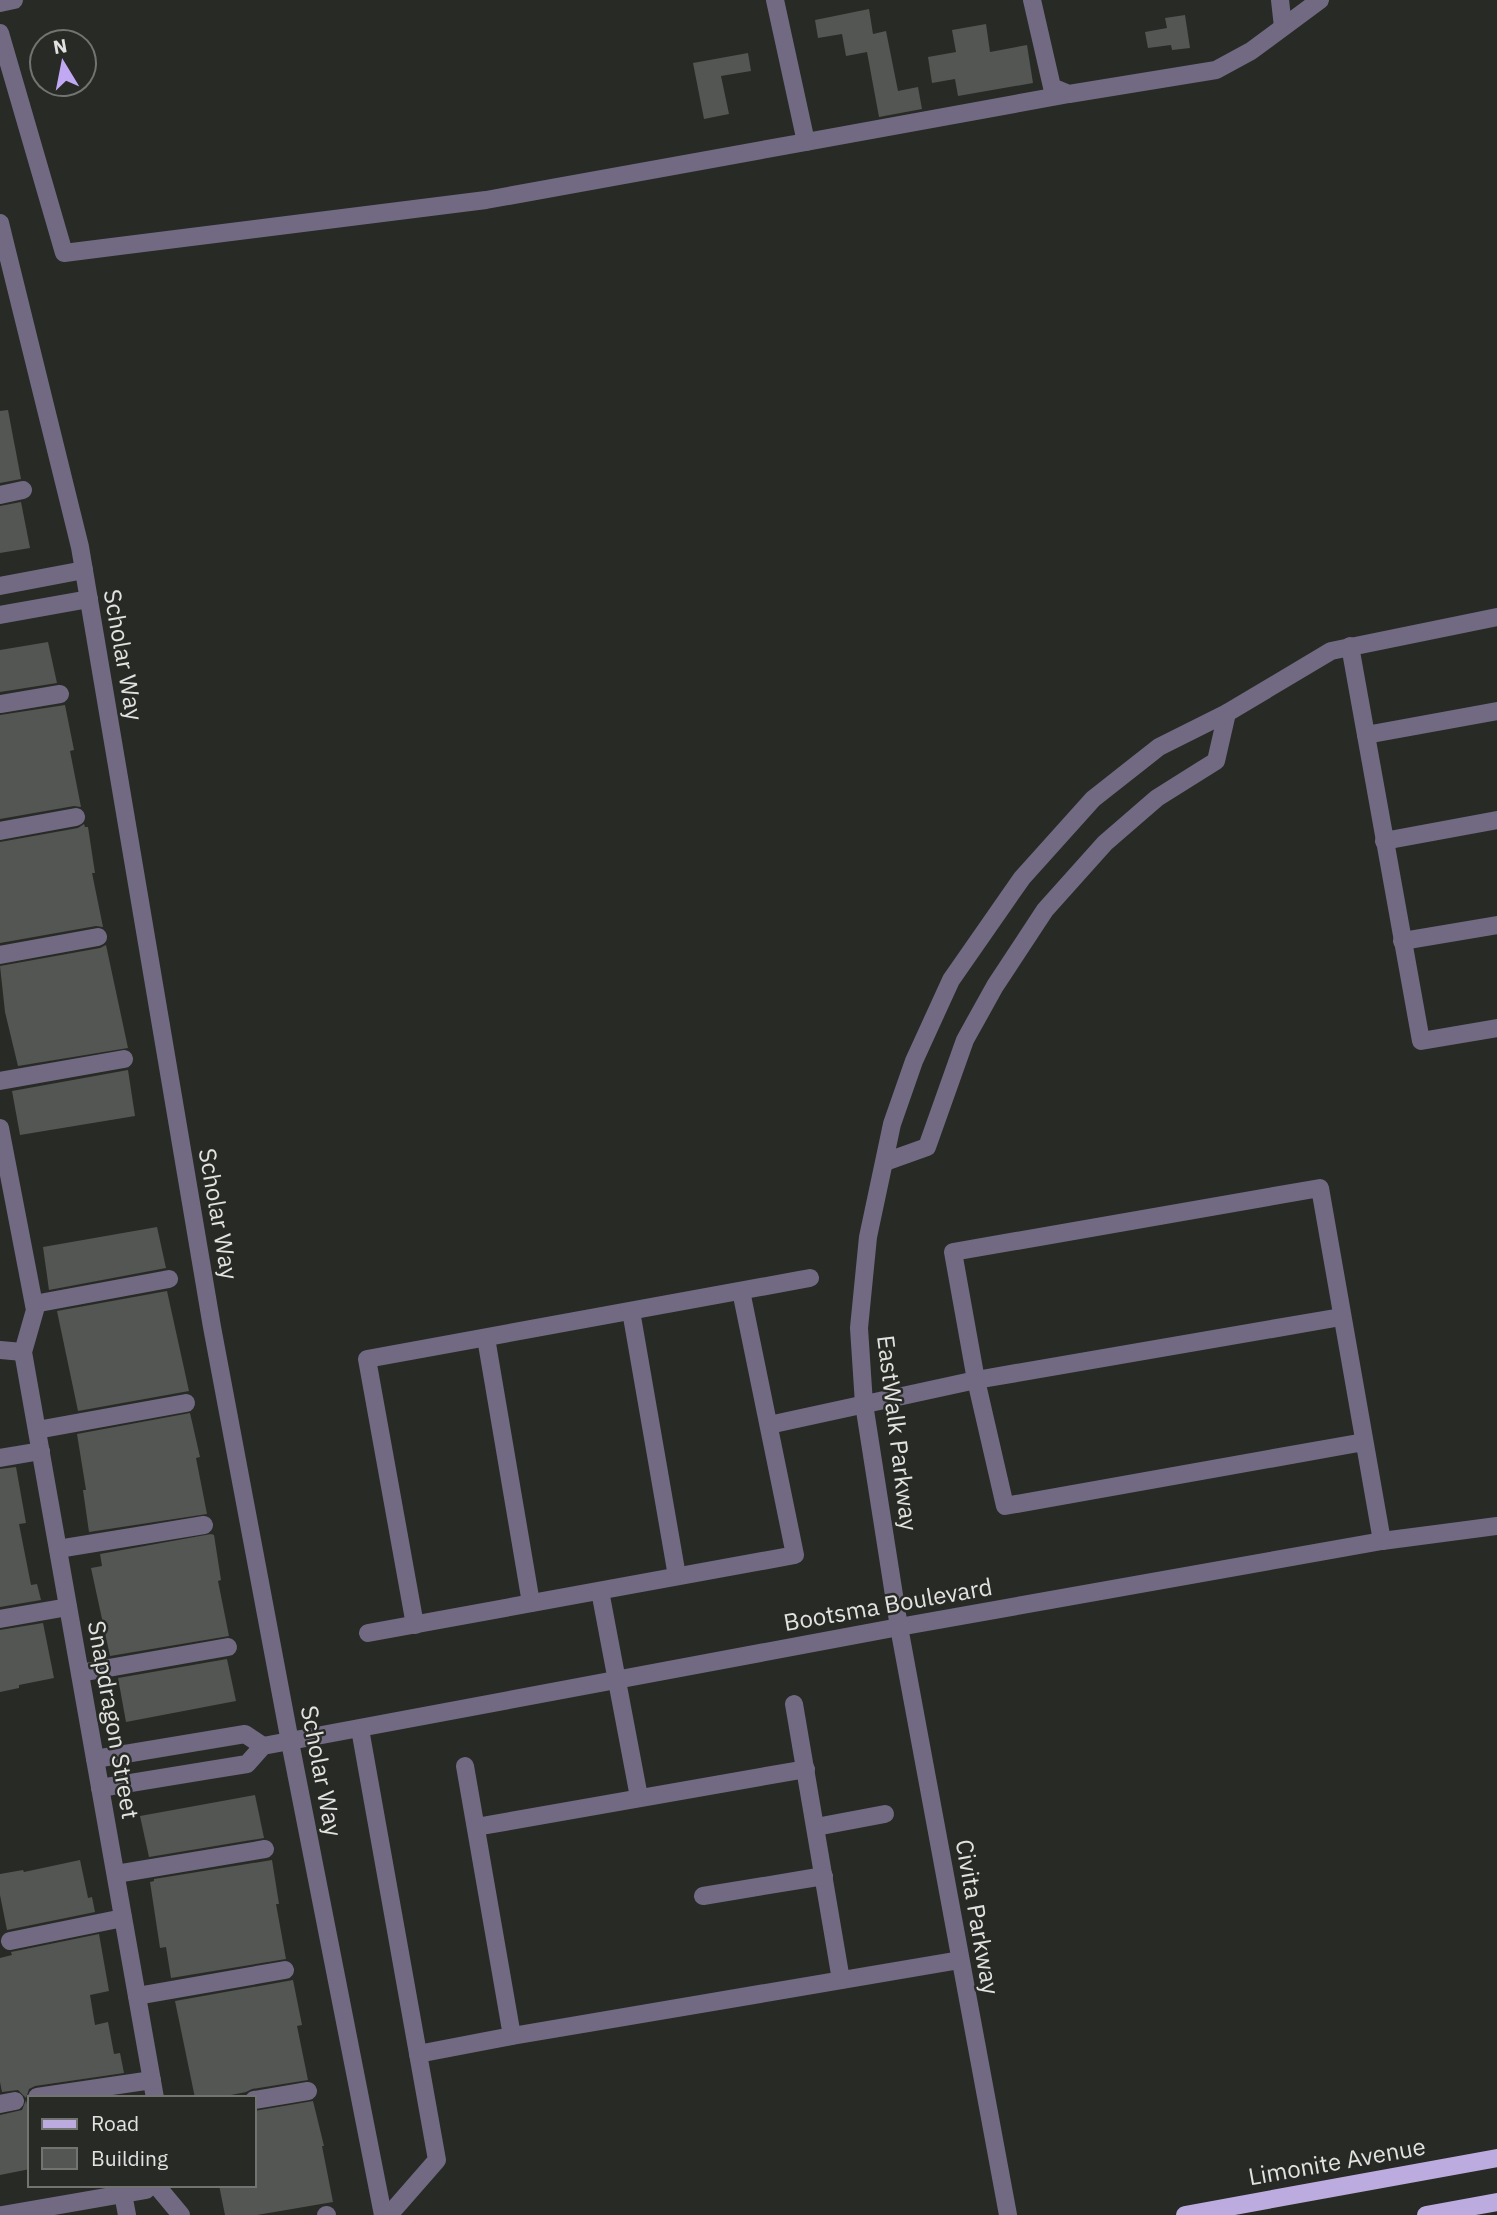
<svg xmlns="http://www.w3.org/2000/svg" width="1497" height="2215" font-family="'IBM Plex Sans',sans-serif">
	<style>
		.building { fill: #535652 }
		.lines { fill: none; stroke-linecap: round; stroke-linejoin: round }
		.minor { stroke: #726a83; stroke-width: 18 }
		.major { stroke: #bbabde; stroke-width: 18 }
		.labels { text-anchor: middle; stroke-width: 5; stroke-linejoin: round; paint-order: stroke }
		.street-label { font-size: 24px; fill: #e2e3e1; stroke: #282a26 }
	</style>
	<rect width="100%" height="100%" fill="#282a26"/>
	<!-- building -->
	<g class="building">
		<path d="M 869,9 L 873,34 L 886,31 L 898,91 L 918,87 L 922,109 L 879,117 L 867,52 L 846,56 L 842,34 L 818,38 L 815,20 Z"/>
		<path d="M 1185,15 L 1190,48 L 1172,50 L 1171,45 L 1148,48 L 1145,32 L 1167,28 L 1165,18 Z"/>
		<path d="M 986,24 L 990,52 L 1027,45 L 1033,83 L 958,96 L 955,79 L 932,83 L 928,57 L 956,52 L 952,30 Z"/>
		<path d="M 748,53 L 751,71 L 721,76 L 729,114 L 704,119 L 693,63 Z"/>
		<path d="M 8,410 L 21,479 L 0,483 L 0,411 Z"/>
		<path d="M 21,502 L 30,548 L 0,553 L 0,506 Z"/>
		<path d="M 48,642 L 57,683 L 0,692 L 0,650 Z"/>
		<path d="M 65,705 L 74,750 L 70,751 L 81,807 L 74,806 L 0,819 L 0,715 Z"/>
		<path d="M 84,824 L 85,827 L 88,827 L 95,873 L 92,873 L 103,927 L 96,926 L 0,943 L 0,842 L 78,828 Z"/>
		<path d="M 106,945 L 128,1048 L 18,1066 L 5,1012 L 0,966 L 100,948 Z"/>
		<path d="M 128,1070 L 135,1116 L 20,1135 L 12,1091 Z"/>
		<path d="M 157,1227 L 166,1268 L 49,1290 L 43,1247 Z"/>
		<path d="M 167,1291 L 189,1391 L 78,1411 L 57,1311 Z"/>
		<path d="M 190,1413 L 200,1457 L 196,1458 L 207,1514 L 89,1532 L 83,1490 L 86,1490 L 77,1434 Z"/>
		<path d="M 16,1467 L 26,1523 L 19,1524 L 31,1585 L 37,1584 L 41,1600 L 0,1607 L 0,1469 Z"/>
		<path d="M 211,1534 L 214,1535 L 221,1580 L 218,1581 L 229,1636 L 110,1656 L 91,1568 L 102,1566 L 100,1554 Z"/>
		<path d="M 43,1623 L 54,1678 L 19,1685 L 19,1688 L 0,1692 L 0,1630 Z"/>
		<path d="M 227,1659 L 236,1701 L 126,1722 L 118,1678 Z"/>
		<path d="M 255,1795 L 264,1838 L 149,1857 L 140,1816 Z"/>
		<path d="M 80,1860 L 88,1898 L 92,1897 L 95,1912 L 7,1930 L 0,1895 L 0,1874 L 23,1870 L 24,1872 Z"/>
		<path d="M 272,1860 L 279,1904 L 276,1904 L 286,1959 L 171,1978 L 166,1947 L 160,1948 L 150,1882 L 154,1881 L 154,1879 Z"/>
		<path d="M 99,1934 L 109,1991 L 90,1995 L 95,2025 L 108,2022 L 114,2054 L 120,2053 L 124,2073 L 35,2086 L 29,2089 L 26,2098 L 18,2090 L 2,2092 L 0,2082 L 0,1958 L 12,1955 L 11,1952 Z"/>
		<path d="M 293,1980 L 302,2025 L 297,2026 L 308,2080 L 252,2089 L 246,2092 L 216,2098 L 195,2098 L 175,2001 Z"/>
		<path d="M 26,2100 L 30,2117 L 30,2169 L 0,2175 L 0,2115 L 22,2110 Z"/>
		<path d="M 313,2101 L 324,2146 L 322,2146 L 333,2202 L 257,2215 L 225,2215 L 219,2185 L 254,2185 L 254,2111 Z"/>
	</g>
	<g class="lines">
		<!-- minor -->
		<g class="minor">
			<path d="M 775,0 L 806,142 L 1069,94"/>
			<path d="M 1032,0 L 1052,87 L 1069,94 L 1216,70 L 1251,51 L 1320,0"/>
			<path d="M 1280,0 L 1283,27"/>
			<path d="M 0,3 L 14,0"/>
			<path d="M 0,33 L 64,253 L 486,200 L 806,142"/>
			<path d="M 0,223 L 80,547 L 212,1327 L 290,1742 L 383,2215"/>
			<path d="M 0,495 L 23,490"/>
			<path d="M 0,586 L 84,570"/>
			<path d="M 0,615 L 89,599"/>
			<path d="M 1350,646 L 1421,1041 L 1497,1028"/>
			<path d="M 0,704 L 60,694"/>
			<path d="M 1366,735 L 1497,711"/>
			<path d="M 0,831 L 76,817"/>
			<path d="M 1384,841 L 1497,820"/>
			<path d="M 1402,941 L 1497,925"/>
			<path d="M 0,955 L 98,937"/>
			<path d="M 0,1081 L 124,1059"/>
			<path d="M 0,1128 L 35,1310 L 23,1352 L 155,2098"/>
			<path d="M 885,1162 L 927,1147 L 965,1040 L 995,986 L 1045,910 L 1105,843 L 1157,798 L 1216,761 L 1227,713"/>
			<path d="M 34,1304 L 169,1279"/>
			<path d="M 631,1311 L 677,1576"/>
			<path d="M 486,1338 L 531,1603"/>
			<path d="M 0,1350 L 23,1352"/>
			<path d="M 769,1425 L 976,1380 L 1341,1317"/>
			<path d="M 37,1430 L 186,1403"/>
			<path d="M 1364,1442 L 1005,1506 L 976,1380 L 953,1252 L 1320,1188 L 1382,1541"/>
			<path d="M 0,1458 L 41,1451"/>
			<path d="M 58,1549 L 204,1525"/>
			<path d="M 600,1591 L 639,1797"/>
			<path d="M 0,1619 L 68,1607"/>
			<path d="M 415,1625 L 367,1359 L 810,1278"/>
			<path d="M 368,1633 L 795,1555 L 741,1291"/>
			<path d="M 80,1673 L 228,1647"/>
			<path d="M 794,1704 L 841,1980"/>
			<path d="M 360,1729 L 437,2160 L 389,2215"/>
			<path d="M 95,1759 L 245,1734 L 263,1746"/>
			<path d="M 100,1788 L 247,1764 L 263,1746 L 899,1627 L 1382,1541 L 1497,1526"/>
			<path d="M 476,1827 L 806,1769"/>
			<path d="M 816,1827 L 885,1814"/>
			<path d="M 116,1874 L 265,1849"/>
			<path d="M 703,1896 L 824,1876"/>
			<path d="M 10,1941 L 123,1918"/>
			<path d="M 137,1996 L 285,1970"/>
			<path d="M 512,2036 L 960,1960"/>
			<path d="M 418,2054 L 512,2036 L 465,1766"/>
			<path d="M 37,2097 L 152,2080"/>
			<path d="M 254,2100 L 308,2091"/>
			<path d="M 0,2104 L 15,2101"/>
			<path d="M 156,2185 L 181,2215"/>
			<path d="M 123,2194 L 127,2215"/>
			<path d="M 2,2215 L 146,2190 L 151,2185"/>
			<path d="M 326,2215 L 327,2215"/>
			<path d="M 1008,2215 L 899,1627 L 864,1404 L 859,1328 L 868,1237 L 892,1124 L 914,1061 L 951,980 L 1022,878 L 1093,799 L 1159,747 L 1227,713 L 1331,651 L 1497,617"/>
		</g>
		<!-- major -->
		<g class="major">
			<path d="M 1185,2215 L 1497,2158"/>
			<path d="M 1426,2215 L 1497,2202"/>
		</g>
	</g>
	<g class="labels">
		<!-- street labels -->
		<g class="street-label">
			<text transform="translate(123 655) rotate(80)" y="8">Scholar Way</text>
			<text transform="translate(218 1214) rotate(80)" y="8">Scholar Way</text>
			<text transform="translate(897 1433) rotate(83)" y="8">EastWalk Parkway</text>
			<text transform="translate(888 1605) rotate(-10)" y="8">Bootsma Boulevard</text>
			<text transform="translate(113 1720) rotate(80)" y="8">Snapdragon Street</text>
			<text transform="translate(321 1771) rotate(79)" y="8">Scholar Way</text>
			<text transform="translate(977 1917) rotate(80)" y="8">Civita Parkway</text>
			<text transform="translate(1337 2162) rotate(-10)" y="8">Limonite Avenue</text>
		</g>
	</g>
	<!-- legend -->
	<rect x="28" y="2096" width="228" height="91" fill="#282a26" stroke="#727471" stroke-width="2"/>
	<rect x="42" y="2119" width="35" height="10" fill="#bbabde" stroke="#727471" stroke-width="2"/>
	<text x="91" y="2131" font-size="21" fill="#e2e3e1">Road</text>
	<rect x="42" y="2148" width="35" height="21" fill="#535652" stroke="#727471" stroke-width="2"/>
	<text x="91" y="2166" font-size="21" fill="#e2e3e1">Building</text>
	<!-- north arrow -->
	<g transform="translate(63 63) rotate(350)"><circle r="33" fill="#282a26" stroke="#727471" stroke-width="2"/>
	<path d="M0-5L12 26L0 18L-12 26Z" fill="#c1a8f3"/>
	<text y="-10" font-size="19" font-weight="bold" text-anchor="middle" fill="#e2e3e1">N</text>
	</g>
</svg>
